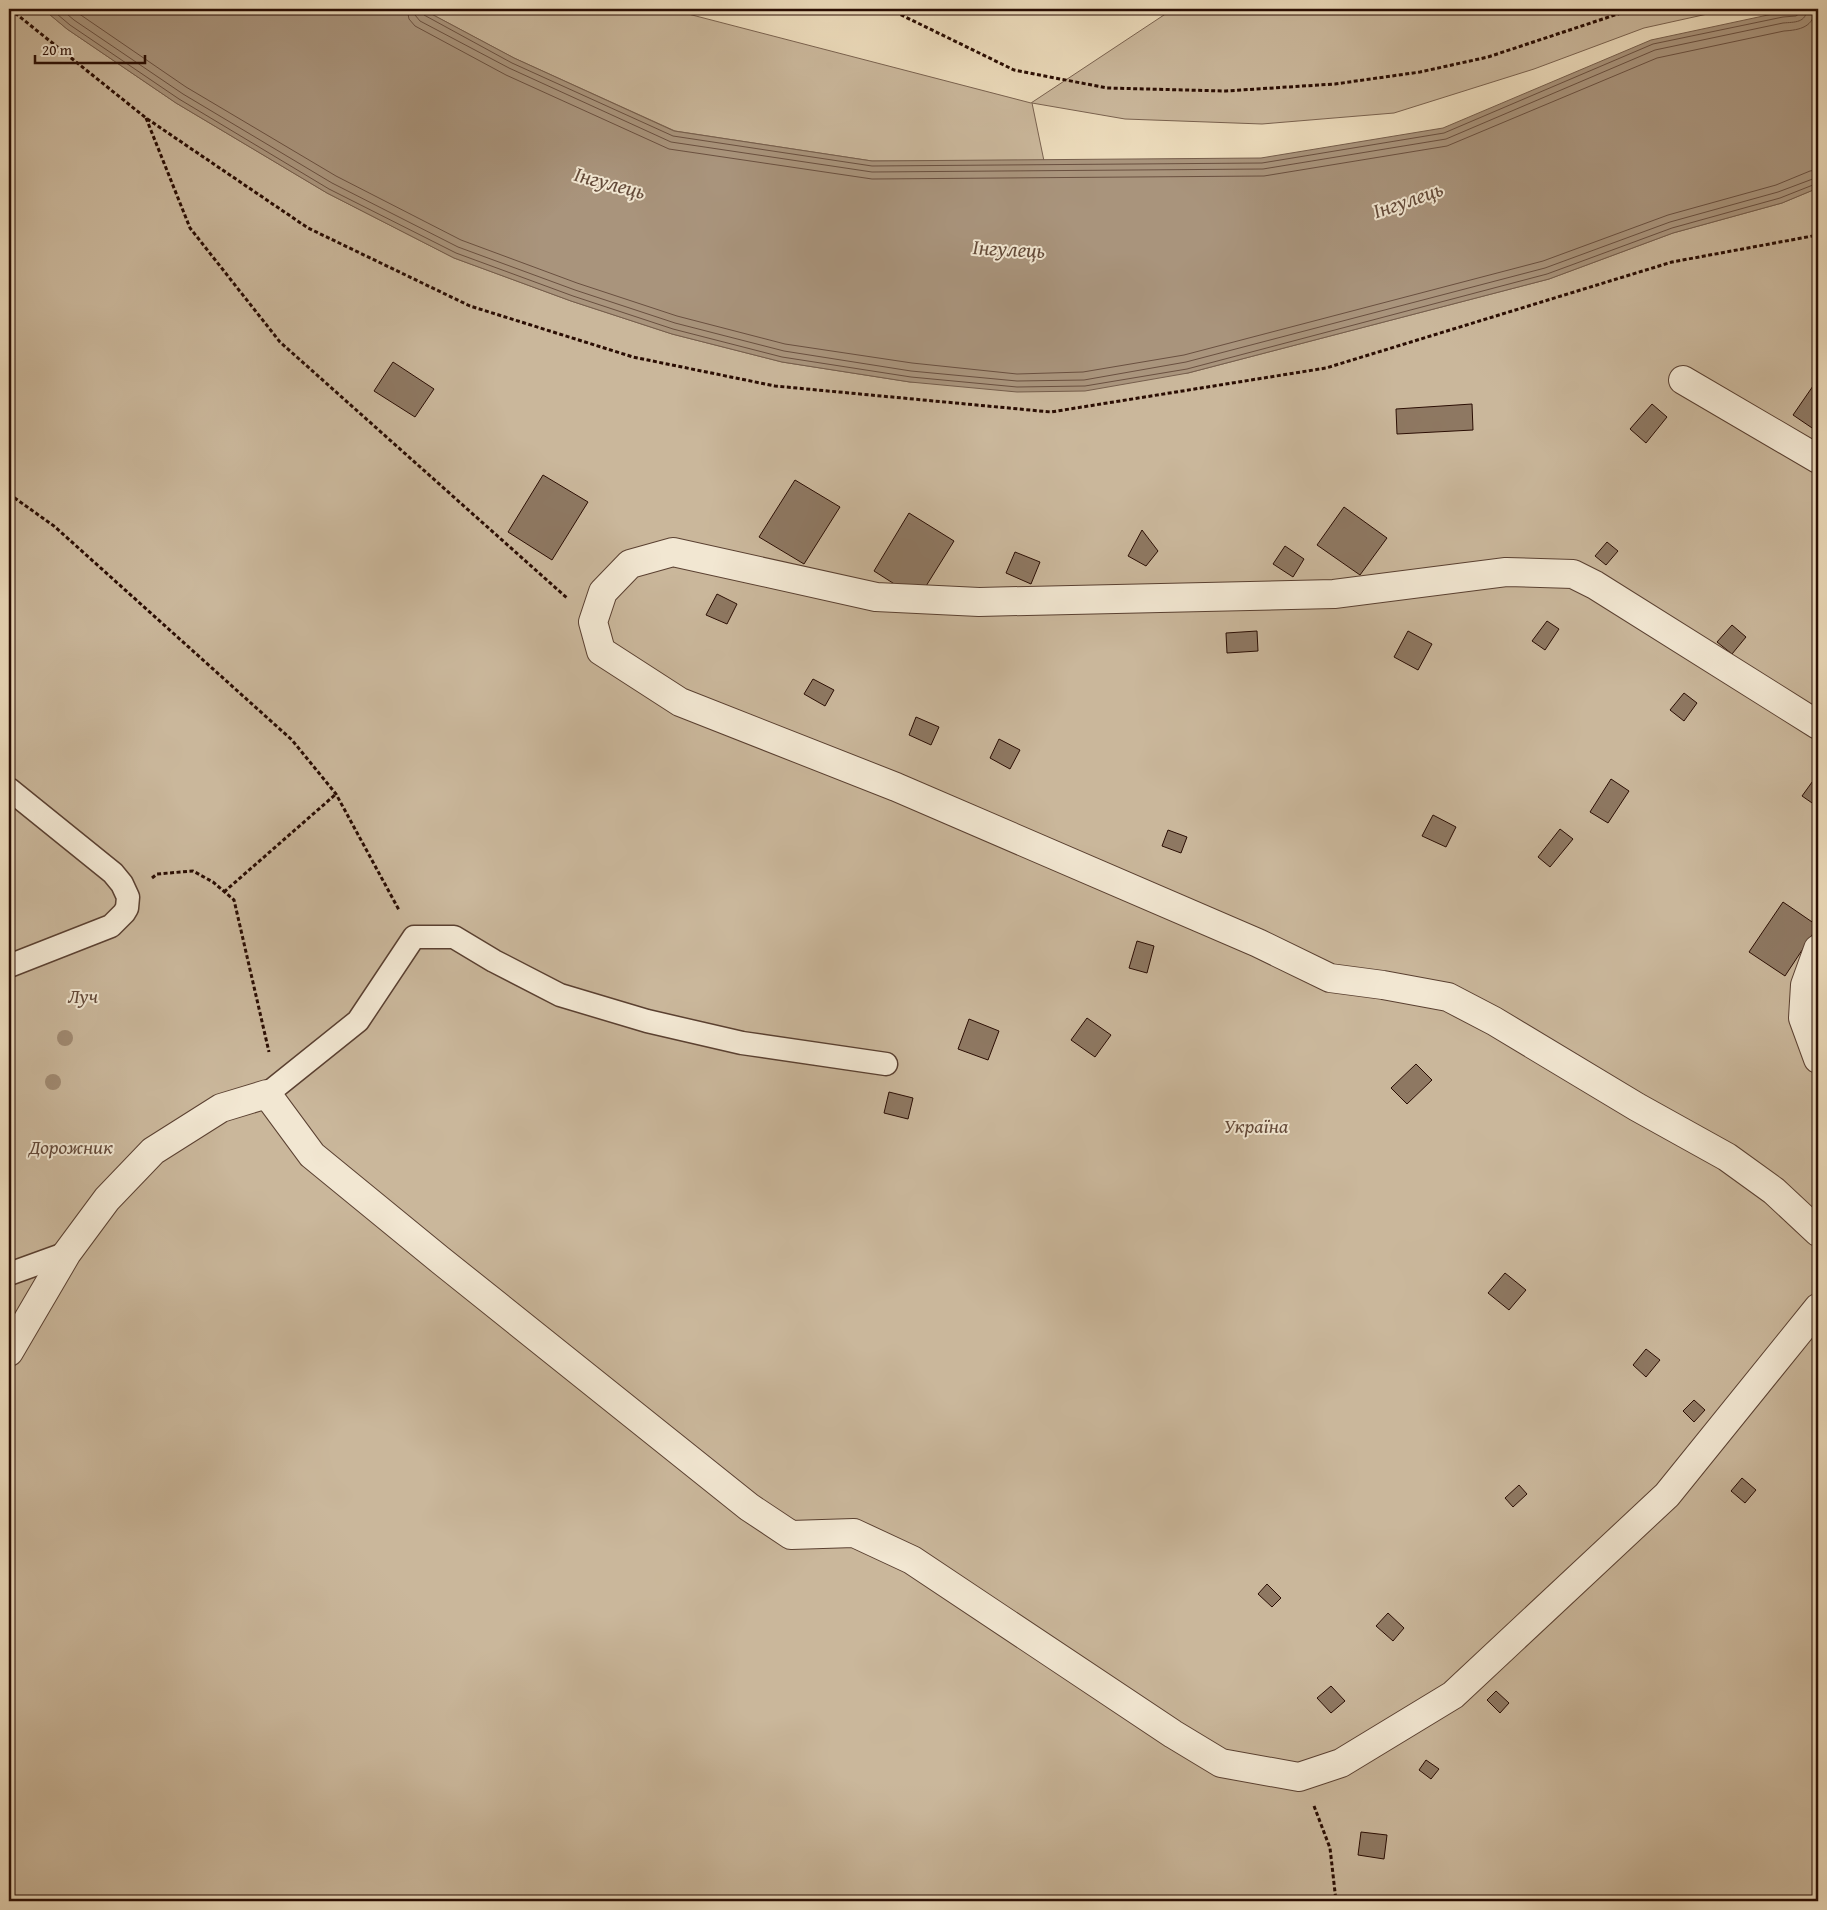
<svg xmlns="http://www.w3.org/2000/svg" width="1827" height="1910" font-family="'Gentium Book Plus',serif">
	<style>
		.green { fill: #cab79b; stroke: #7a624f }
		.water { fill: #a9947c; stroke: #765e4c }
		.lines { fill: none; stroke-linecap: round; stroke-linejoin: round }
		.shore { stroke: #6a5040; stroke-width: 1 }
		.building { fill: #8e7862; stroke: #2a0d03 }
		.service-casing { stroke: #5a4031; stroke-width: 25 }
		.minor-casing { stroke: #5a4031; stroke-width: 30 }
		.path { stroke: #2a0d03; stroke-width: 3; stroke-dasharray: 4 2.5; stroke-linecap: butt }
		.service { stroke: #f2e7d2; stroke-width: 22 }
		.minor { stroke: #f2e7d2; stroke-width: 28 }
		.tree { fill: #a08a72 }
		.labels { text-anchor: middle; stroke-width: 4; stroke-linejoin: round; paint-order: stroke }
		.park-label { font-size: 20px; font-style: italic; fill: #624838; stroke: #f2e7d2 }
		.water-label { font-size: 21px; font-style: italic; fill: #634a39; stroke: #f2e7d2 }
	</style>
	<rect width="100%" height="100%" fill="#ebdaba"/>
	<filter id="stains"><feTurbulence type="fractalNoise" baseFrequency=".004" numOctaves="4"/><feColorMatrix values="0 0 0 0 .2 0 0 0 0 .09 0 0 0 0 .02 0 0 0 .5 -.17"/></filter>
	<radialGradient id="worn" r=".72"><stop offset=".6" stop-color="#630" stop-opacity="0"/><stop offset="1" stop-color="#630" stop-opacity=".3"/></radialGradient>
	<!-- green -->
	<g class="green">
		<path d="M 9,9 L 43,9 L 67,29 L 176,103 L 327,193 L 454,258 L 571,301 L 672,334 L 782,362 L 910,382 L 1188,373 L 1549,279 L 1673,233 L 1782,203 L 1818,188 L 1818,1901 L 9,1901 Z"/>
		<path d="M 422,9 L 669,9 L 1031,103 L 1173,9 L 1730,9 L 1644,28 L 1534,69 L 1394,113 L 1262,124 L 1125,119 L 1032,103 L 1044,161 L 872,161 L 675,131 L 514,58 Z"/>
	</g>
	<!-- water -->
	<path class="water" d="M 43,9 L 422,9 L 514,58 L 674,131 L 872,161 L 1261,158 L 1443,128 L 1651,40 L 1782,12 L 1818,10 L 1818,188 L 1782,203 L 1673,233 L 1549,279 L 1188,373 L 1085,391 L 1017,392 L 910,382 L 782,362 L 672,334 L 571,301 L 454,258 L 327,193 L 176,103 L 67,29 Z"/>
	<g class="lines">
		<!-- shore -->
		<g class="shore">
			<path d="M 51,9 L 70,25 L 179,99 L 329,189 L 456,253 L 573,296 L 673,329 L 782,357 L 911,377 L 1017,387 L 1085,386 L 1187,369 L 1547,274 L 1672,228 L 1780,198 L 1818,183"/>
			<path d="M 61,9 L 74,20 L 183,94 L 332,183 L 458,247 L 575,290 L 675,323 L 784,351 L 911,371 L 1017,381 L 1084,380 L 1186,362 L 1545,268 L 1670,222 L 1778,192 L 1818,177"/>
			<path d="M 72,9 L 186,87 L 336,176 L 461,240 L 577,283 L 677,316 L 785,344 L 912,363 L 1017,374 L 1083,372 L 1184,355 L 1543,261 L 1668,215 L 1776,185 L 1810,171 L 1818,170"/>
			<path d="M 407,9 L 409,19 L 415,26 L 506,75 L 669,149 L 872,179 L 1264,176 L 1447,146 L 1657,58 L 1784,31 C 1800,30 1814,27 1815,9"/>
			<path d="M 414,9 L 415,15 L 420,21 L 509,68 L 671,142 L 872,172 L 1263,169 L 1446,139 L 1655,50 L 1783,23 C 1795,22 1806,23 1807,9"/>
			<path d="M 421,9 L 424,15 L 512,63 L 673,136 L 872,166 L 1262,163 L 1444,133 L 1653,44 L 1783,17 L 1796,16 L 1800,13 L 1801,9"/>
		</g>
	</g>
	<!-- building -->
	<g class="building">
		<path d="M 393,362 L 434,389 L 415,417 L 374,391 Z"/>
		<path d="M 1813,386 L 1818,390 L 1818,432 L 1793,415 Z"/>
		<path d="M 1472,404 L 1473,430 L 1397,434 L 1396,409 Z"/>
		<path d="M 1652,404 L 1667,417 L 1646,443 L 1630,429 Z"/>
		<path d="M 543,475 L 588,502 L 552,560 L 508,532 Z"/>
		<path d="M 795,480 L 840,507 L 804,564 L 759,537 Z"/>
		<path d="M 1344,507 L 1387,538 L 1360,575 L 1317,545 Z"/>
		<path d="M 909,513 L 954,541 L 918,599 L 874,571 Z"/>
		<path d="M 1142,530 L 1158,551 L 1146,566 L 1128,556 Z"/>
		<path d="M 1607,542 L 1618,551 L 1606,565 L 1595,556 Z"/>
		<path d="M 1285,546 L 1304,559 L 1293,577 L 1273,564 Z"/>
		<path d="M 1015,552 L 1040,562 L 1031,584 L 1006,573 Z"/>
		<path d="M 717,594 L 737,604 L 727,624 L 706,615 Z"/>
		<path d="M 1547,621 L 1559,629 L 1545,650 L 1532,641 Z"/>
		<path d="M 1732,625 L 1746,637 L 1732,654 L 1717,642 Z"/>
		<path d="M 1257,631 L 1258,651 L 1227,653 L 1226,633 Z"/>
		<path d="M 1408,631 L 1432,644 L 1418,670 L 1394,657 Z"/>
		<path d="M 813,679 L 834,690 L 825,706 L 804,694 Z"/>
		<path d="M 1684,693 L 1697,703 L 1684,721 L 1670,710 Z"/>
		<path d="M 916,717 L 939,727 L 931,745 L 909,735 Z"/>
		<path d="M 999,739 L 1020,750 L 1010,769 L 990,758 Z"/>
		<path d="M 1815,778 L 1818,781 L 1818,801 L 1815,805 L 1802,796 Z"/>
		<path d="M 1611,779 L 1629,791 L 1608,823 L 1590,812 Z"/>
		<path d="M 1433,815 L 1456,827 L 1446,847 L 1422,836 Z"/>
		<path d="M 1560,829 L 1573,839 L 1550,867 L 1538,857 Z"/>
		<path d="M 1168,830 L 1187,837 L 1181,853 L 1162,846 Z"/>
		<path d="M 1783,902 L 1818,926 L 1785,976 L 1749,952 Z"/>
		<path d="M 1137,941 L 1154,946 L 1147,973 L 1129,968 Z"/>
		<path d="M 1087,1018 L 1111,1035 L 1095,1057 L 1071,1040 Z"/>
		<path d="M 969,1019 L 999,1031 L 988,1060 L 958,1049 Z"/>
		<path d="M 1416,1064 L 1432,1080 L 1407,1104 L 1391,1088 Z"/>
		<path d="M 889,1092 L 913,1098 L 908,1119 L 884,1113 Z"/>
		<path d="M 1505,1273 L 1526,1290 L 1509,1310 L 1488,1293 Z"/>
		<path d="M 1646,1349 L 1660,1360 L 1646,1377 L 1633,1365 Z"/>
		<path d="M 1694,1400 L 1705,1410 L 1694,1422 L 1683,1411 Z"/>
		<path d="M 1742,1478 L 1756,1490 L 1745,1503 L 1731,1491 Z"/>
		<path d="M 1519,1485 L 1527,1494 L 1513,1507 L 1505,1498 Z"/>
		<path d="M 1267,1584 L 1281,1598 L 1272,1607 L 1258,1594 Z"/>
		<path d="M 1388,1613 L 1404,1628 L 1393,1641 L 1376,1626 Z"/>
		<path d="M 1331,1686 L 1345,1701 L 1331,1713 L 1317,1698 Z"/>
		<path d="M 1496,1691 L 1509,1703 L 1500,1713 L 1487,1700 Z"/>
		<path d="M 1426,1760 L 1439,1769 L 1431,1779 L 1419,1770 Z"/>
		<path d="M 1361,1832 L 1387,1835 L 1384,1859 L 1358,1855 Z"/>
	</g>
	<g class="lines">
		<defs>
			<g id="service">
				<path d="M 9,789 L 113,873 L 122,884 L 128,897 L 127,908 L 124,913 L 111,926 L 9,966"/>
				<path d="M 267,1094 L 358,1021 L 414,937 L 454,937 L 494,961 L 560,995 L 647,1021 L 742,1043 L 886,1064"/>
				<path d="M 9,1274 L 67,1253"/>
			</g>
			<g id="minor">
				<path d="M 1683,380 L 1818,459"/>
				<path d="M 1818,725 L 1595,585 L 1573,574 L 1506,572 L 1334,594 L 979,602 L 876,597 L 673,552 L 630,564 L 603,592 L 593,622 L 601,651 L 680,702 L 896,787 L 1258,943 L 1330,978 L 1383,985 L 1448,997 L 1494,1021 L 1637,1107 L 1727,1157 L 1774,1191 L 1818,1232"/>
				<path d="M 1818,949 L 1805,985 L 1803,1018 L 1818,1059"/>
				<path d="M 9,1352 L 67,1253 L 107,1199 L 153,1151 L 221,1108 L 267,1094 L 312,1155 L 439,1259 L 749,1507 L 791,1535 L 854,1533 L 912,1560 L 1173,1734 L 1221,1763 L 1299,1777 L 1341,1763 L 1453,1695 L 1667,1495 L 1818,1308"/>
			</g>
		</defs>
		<!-- service casing -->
		<use href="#service" class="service-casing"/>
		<!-- minor casing -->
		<use href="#minor" class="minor-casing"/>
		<!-- path -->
		<g class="path">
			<path d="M 10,9 L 146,118 L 308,228 L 470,306 L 633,357 L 775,386 L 1051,412 L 1326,368 L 1672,262 L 1818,235"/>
			<path d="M 889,9 L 1014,70 L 1107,88 L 1226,91 L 1335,84 L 1420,72 L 1488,57 L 1633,9"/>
			<path d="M 146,118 L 190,228 L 280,342 L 567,598"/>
			<path d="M 9,494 L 54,526 L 292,740 L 336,794 L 399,910"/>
			<path d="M 152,878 L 157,874 L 193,871 L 213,882 L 234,900 L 269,1052"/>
			<path d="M 224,892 L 336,794"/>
			<path d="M 1314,1806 L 1330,1848 L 1336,1901"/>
		</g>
		<!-- service -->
		<use href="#service" class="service"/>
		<!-- minor -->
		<use href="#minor" class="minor"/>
	</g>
	<!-- trees -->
	<g class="tree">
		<circle cx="65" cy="1038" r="8"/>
		<circle cx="53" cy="1082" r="8"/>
	</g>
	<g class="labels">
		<!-- park labels -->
		<g class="park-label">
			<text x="83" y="1003">Луч</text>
			<text x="1256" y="1133">Україна</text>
			<text x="71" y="1154">Дорожник</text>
		</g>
		<!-- water labels -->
		<g class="water-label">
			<text transform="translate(610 183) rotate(15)" y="7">Інгулець</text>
			<text transform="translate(1408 200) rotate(-19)" y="7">Інгулець</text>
			<text transform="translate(1009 249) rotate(3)" y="7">Інгулець</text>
		</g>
	</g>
	<!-- margin -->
	<rect width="1827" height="1910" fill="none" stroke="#ebdaba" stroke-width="30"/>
	<rect x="10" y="10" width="1807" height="1890" fill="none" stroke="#2a0d03" stroke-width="2.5"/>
	<rect x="15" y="15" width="1797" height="1880" fill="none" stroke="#2a0d03"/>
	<!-- scale -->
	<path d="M35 55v8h110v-8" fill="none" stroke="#2a0d03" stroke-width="2.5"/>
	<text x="42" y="55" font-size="15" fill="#2a0d03" stroke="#f2e7d2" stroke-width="4" paint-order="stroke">20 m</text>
	<rect width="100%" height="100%" filter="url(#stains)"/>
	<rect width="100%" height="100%" fill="url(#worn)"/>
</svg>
